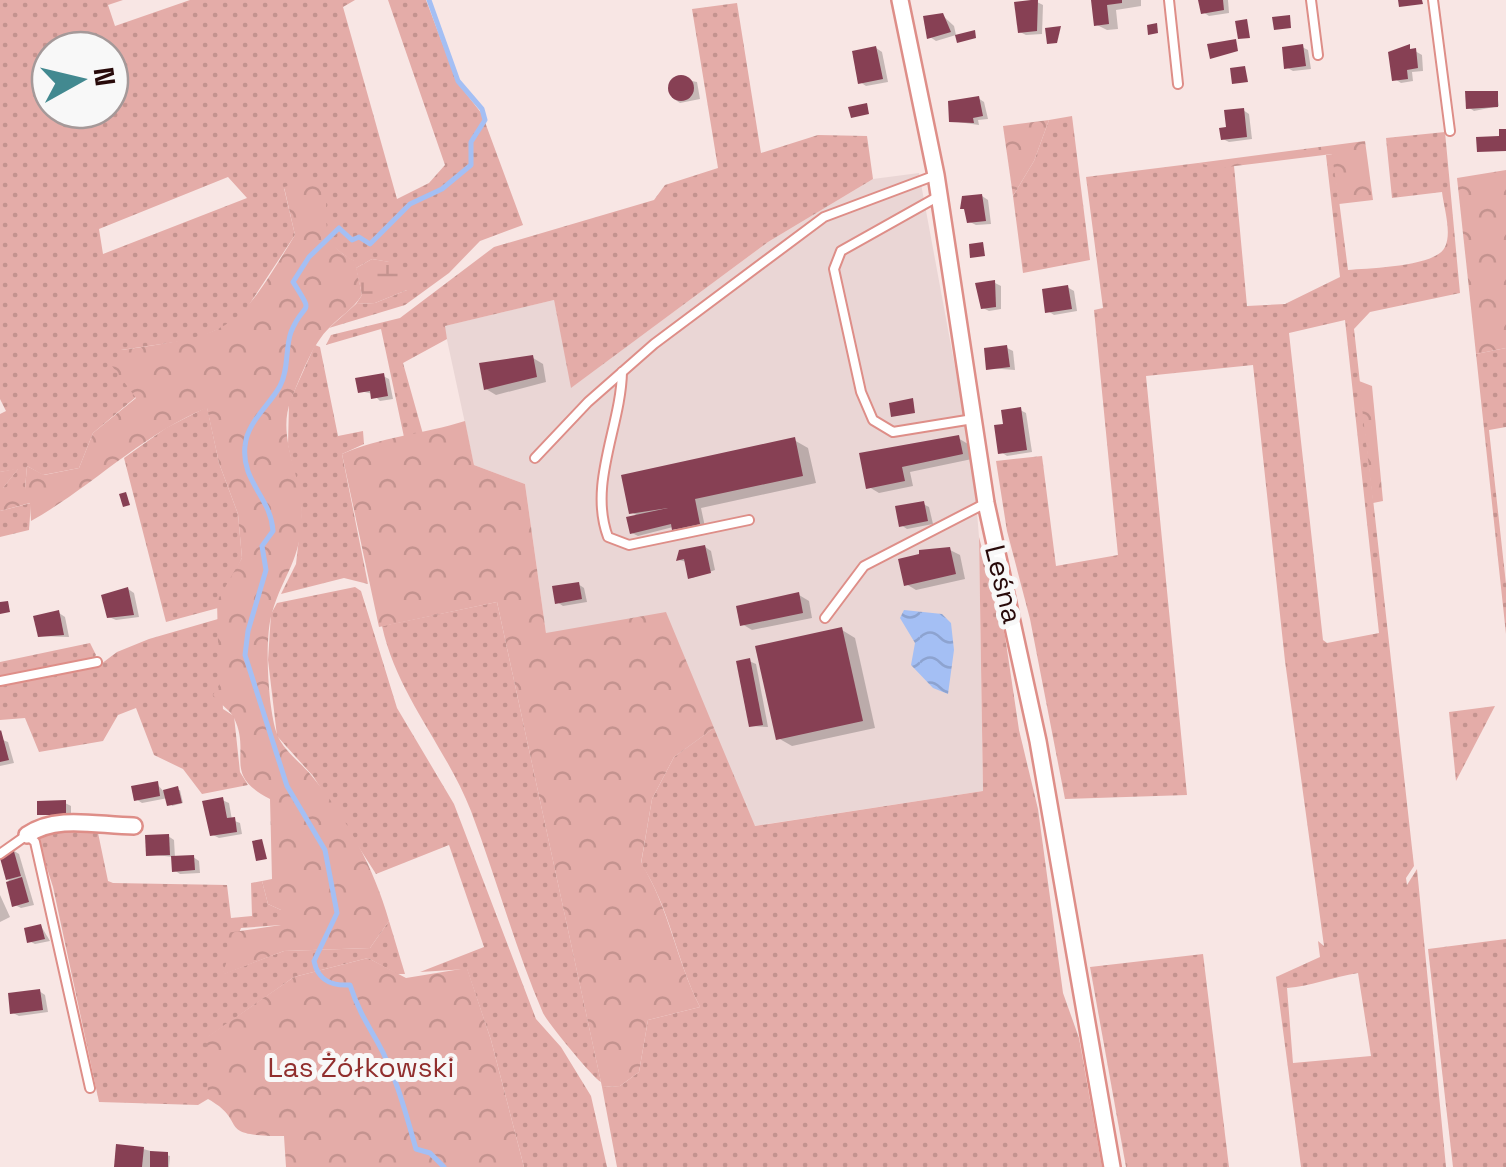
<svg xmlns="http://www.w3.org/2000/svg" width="1506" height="1167" font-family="'Space Grotesk',sans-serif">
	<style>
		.built { fill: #ead6d5 }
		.grass { fill: url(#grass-dots); fill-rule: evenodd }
		.forest { fill: url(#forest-crowns) }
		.wetland { fill: url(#wetland-marsh) }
		.water { fill: url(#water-waves) }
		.shadow { fill: #0003 }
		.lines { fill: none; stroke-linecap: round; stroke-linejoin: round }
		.stream { stroke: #a4bff4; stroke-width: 5 }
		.building { fill: #874054 }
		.service-casing { stroke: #de8e88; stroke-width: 12 }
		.minor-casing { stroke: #de8e88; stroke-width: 20 }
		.service { stroke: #fff; stroke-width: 8 }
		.minor { stroke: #fff; stroke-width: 15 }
		.labels { text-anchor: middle; stroke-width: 10; stroke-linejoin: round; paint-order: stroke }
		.street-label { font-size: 28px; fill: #280a0a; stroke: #f8f8f8 }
		.park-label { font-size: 28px; fill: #912f2e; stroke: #f8f8f8 }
	</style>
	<defs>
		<pattern id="grass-dots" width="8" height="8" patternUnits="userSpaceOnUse" patternTransform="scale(2.5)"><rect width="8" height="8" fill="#e4aca8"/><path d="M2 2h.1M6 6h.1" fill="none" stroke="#c4938f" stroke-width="1.8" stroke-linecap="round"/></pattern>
		<pattern id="forest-crowns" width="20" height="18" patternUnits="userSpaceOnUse" patternTransform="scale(2.5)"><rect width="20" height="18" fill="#e4aca8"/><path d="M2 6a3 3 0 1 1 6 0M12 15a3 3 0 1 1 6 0" fill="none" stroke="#c4938f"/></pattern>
		<pattern id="wetland-marsh" width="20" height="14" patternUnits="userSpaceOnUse" patternTransform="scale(2.5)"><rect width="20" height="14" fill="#e4aca8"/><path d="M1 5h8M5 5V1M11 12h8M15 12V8" fill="none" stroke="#c4938f"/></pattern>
		<pattern id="water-waves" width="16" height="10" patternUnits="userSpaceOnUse" patternTransform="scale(2.5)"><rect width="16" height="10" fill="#a4bff4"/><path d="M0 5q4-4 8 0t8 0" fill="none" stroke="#8da3d0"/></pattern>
	</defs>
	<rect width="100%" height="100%" fill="#f8e6e4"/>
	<!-- built -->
	<path class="built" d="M 919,173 L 973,464 L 979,537 L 983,791 L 754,826 L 546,633 L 525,484 L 474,465 L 444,326 L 554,300 L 572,387 L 768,242 L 873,179 Z"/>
	<!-- grass -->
	<g class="grass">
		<path d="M 0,0 L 123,0 L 108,5 L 115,26 L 190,0 L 355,0 L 343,7 L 397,199 L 429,183 L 445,165 L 388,0 L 426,0 L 457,82 L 482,114 L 523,225 L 480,241 L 449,273 L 405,305 L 329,328 L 356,304 L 375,303 L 407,290 L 389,262 L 372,259 L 356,268 L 354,261 C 329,249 306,210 284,188 L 295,235 L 239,320 L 196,339 L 121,350 L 136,397 L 93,433 L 79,468 L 43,475 L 27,466 L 25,489 L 2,489 L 18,469 L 0,472 L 0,414 L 6,411 L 0,399 ZM 50,50 L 110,50 L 110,110 L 50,110 ZM 228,177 L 247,198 L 103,254 L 99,229 Z"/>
		<path d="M 737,3 L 761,153 L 818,135 L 867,136 L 873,179 L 768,242 L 571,388 L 554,300 L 445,326 L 447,339 L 403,363 L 423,434 L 404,437 L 381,329 L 326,345 L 331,335 L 400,318 L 494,247 L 654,200 L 665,185 L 718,168 L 692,9 Z"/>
		<path d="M 1072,116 L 1090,260 L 1023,273 L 1013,196 L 1034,161 L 1049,120 Z"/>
		<path d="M 1445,132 L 1460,293 L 1370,312 L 1354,329 L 1414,866 L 1406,878 L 1407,885 L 1417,869 L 1446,1167 L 1301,1167 L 1276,977 L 1320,957 L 1318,941 L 1324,946 L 1285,661 L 1253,365 L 1146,376 L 1187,795 L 1065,799 L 1030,619 L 1007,531 L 996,461 L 1042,456 L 1056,566 L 1118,555 L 1094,310 L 1103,308 L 1086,177 L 1198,163 L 1234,166 L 1247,306 L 1285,304 L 1340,277 L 1326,155 L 1333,154 L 1348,270 C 1369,268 1436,267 1445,247 C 1452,233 1444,208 1442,192 L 1392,198 L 1386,138 ZM 1345,320 L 1379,633 L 1327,643 L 1323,640 L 1289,333 ZM 1358,973 L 1371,1056 L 1293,1063 L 1287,988 C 1311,986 1333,977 1358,973 Z"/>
		<path d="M 315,345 L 320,347 L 338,436 L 363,431 L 364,444 L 342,454 L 368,584 L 344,578 L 281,594 L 296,564 L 302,511 L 288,445 L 289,403 Z"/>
		<path d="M 1506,348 L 1506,427 L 1489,430 L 1506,584 L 1506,634 L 1476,354 Z"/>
		<path d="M 207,407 L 219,463 L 238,514 L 242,558 L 218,608 L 166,622 L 124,458 L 166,428 Z"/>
		<path d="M 31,503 L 29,530 L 0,537 L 0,511 Z"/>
		<path d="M 979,537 L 1005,636 L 1019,730 L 1038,809 L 1063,993 L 1079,1038 L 1102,1167 L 617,1167 L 602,1087 L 620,1086 L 639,1072 L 648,1020 L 700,1007 C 676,960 670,907 641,864 L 652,799 L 674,757 L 714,728 L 755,826 L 983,791 Z"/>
		<path d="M 355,587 L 361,591 L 397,708 L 454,804 L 536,1019 L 561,1047 L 591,1096 L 607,1167 L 524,1167 L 491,1040 L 467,969 L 420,972 L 484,947 L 449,845 L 376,874 L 313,776 L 277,736 L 268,660 L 271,614 L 277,603 Z"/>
		<path d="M 497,602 L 601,1082 C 592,1077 548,1023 543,1013 C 515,948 496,877 471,811 C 446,747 397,695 382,626 Z"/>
		<path d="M 218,619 L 223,709 L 234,716 L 240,772 L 248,785 L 202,794 L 183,769 L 154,755 L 136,708 L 118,715 L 103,741 L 39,752 L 25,718 L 0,720 L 0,684 L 97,667 L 117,652 L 149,639 Z"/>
		<path d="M 90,643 L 96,655 L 93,659 L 0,677 L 0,662 Z"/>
		<path d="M 1495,706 L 1456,781 L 1449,712 Z"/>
		<path d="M 97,828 L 108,881 L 113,883 L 227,885 L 231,918 L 252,916 L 251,883 L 262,881 L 268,904 L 281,910 L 281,925 L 241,928 L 223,974 L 284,951 L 370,948 L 389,921 L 405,974 L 397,974 L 368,958 L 294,977 L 208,1037 L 208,1099 L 198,1105 L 99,1102 L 53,887 L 36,834 L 43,829 Z"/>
		<path d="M 1506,939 L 1506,1167 L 1453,1167 L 1428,949 Z"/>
		<path d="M 1203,954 L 1229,1167 L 1126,1167 L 1090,967 Z"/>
	</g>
	<!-- forest -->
	<g class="forest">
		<path d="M 1049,120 L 1034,161 L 1013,196 L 1003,126 Z"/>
		<path d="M 1365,141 L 1373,200 L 1339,204 L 1332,154 L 1219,168 L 1198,163 Z"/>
		<path d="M 1506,170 L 1506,348 L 1476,354 L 1457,178 Z"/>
		<path d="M 310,180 L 327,190 C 325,223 322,245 355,261 L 362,295 C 352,310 342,315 330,327 C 312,344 300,378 291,400 C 276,437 302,476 302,512 C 302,560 283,574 272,613 C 264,638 268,710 277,734 C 282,749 301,763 311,775 C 347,818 374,868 389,921 L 370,948 L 284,951 L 222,975 L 229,955 L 226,933 L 281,925 L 281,910 L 268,904 L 262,881 L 272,879 L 270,799 C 221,774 252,755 234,718 C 231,711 219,703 213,695 L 219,685 L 217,601 L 242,558 L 238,514 L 219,463 L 207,408 C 142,434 92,487 31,521 L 30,503 L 0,511 L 0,472 L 19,468 L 3,488 L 25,489 L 27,466 L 44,475 L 79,468 L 93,433 L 136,398 L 112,366 L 121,350 C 234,334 236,332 295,235 L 284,187 Z"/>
		<path d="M 1359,381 L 1372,386 L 1383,501 L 1373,503 Z"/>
		<path d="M 465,421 L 474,465 L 525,484 L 546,633 L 666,612 L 714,728 L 674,757 L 652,799 L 641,863 C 669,907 676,960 700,1007 L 648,1020 L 639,1072 L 620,1086 L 602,1087 L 497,602 L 379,627 L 342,454 C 380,437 424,434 465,421 Z"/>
		<path d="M 368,958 L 406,978 L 467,968 L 491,1040 L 524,1167 L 286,1167 L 284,1136 C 212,1136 251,1123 208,1099 L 207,1037 L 294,977 Z"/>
	</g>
	<!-- wetland -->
	<path class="wetland" d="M 372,259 L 390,262 L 409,281 L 407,290 L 375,303 L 356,304 L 362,295 L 356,268 Z"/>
	<!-- water -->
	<path class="water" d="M 904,610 L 942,614 L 951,623 L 954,650 L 948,694 L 933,688 L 911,665 L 915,643 L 900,618 Z"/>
	<!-- shadow -->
	<g class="shadow">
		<path d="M 1094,0 L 1141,0 L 1141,6 L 1116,10 L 1118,29 L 1107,30 L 1097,25 Z"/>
		<path d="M 1201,0 L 1228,0 L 1229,13 L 1209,16 L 1203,12 Z"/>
		<path d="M 1037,2 L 1043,5 L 1042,34 L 1026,35 L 1020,32 Z"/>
		<path d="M 942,15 L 954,26 L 956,35 L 936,41 L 930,37 Z"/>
		<path d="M 1302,47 L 1308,50 L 1311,69 L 1293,71 L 1286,67 Z"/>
		<path d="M 876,48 L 882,52 L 888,82 L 866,86 L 860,82 Z"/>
		<path d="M 1415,51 L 1422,55 L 1423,71 L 1412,72 L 1413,81 L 1401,83 L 1395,79 Z"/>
		<path d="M 676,78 L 697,82 L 700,99 L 680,103 L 674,99 L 670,82 Z"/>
		<path d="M 1497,93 L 1499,106 L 1474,111 L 1468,107 Z"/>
		<path d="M 978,98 L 984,102 L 988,119 L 978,120 L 979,125 L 951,121 Z"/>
		<path d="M 1243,110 L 1249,114 L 1252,139 L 1229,142 L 1223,139 Z"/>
		<path d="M 982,196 L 988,200 L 991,224 L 976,225 L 970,222 Z"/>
		<path d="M 995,283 L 1001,286 L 1001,309 L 989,311 L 983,308 Z"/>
		<path d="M 1067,287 L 1074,291 L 1077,311 L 1054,315 L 1048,311 Z"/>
		<path d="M 1007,348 L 1013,351 L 1015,370 L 988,368 Z"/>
		<path d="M 533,358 L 543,364 L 546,382 L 496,395 L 486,389 Z"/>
		<path d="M 383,376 L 389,379 L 393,399 L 380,401 L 373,394 L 360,391 Z"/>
		<path d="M 1020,410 L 1026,413 L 1032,452 L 1007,456 L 1001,452 L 1006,426 Z"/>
		<path d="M 958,438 L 968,444 L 972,459 L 910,472 L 913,486 L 879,493 L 869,487 L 862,455 Z"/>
		<path d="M 794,440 L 808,448 L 816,483 L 701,508 L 705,527 L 681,532 L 673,527 L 638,536 L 632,533 L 638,516 L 631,512 Z"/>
		<path d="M 923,504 L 929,507 L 933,524 L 907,529 L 901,525 Z"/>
		<path d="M 705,547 L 711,551 L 715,570 L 692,578 L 687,562 L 679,560 Z"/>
		<path d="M 950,550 L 960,555 L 965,579 L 916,590 L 906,584 Z"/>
		<path d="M 578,584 L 584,588 L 587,602 L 563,606 L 557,602 Z"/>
		<path d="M 128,589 L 134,593 L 139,617 L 116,620 L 109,617 Z"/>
		<path d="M 799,595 L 809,601 L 812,618 L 752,630 L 742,624 Z"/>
		<path d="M 59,613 L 65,617 L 69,637 L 40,636 Z"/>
		<path d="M 842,630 L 855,638 L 875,728 L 792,746 L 778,738 Z"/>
		<path d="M 749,661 L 756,664 L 768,727 L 751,726 Z"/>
		<path d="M 0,739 L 8,742 L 14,763 L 0,766 Z"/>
		<path d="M 157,784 L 164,792 L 180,790 L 183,803 L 172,806 L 168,798 L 142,803 L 136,799 Z"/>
		<path d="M 222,800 L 229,803 L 232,820 L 240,823 L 242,834 L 219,838 L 213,835 Z"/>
		<path d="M 65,803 L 71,806 L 71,817 L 39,813 Z"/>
		<path d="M 168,836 L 174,840 L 175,858 L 193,857 L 199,861 L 200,873 L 180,874 L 174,870 L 173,857 L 148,854 Z"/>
		<path d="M 14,851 L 19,854 L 34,905 L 21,908 L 15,905 L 3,859 Z"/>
		<path d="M 0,895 L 10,917 L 0,922 Z"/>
		<path d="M 41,926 L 50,941 L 35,944 L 29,941 Z"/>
		<path d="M 39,991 L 45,995 L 48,1012 L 19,1016 L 13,1013 Z"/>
		<path d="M 143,1149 L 170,1156 L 169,1167 L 119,1167 Z"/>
	</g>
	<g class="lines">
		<!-- stream -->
		<path class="stream" d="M 429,0 L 458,81 L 482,109 L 485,120 L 471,142 L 471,165 L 442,189 L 410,204 L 370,244 L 359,237 L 352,240 L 339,228 L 309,257 L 293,282 C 316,318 304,299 291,332 C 285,349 289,369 280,386 C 269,406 247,422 245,446 C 241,482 271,497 273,531 L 262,546 L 266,570 L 248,631 L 245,655 L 287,786 L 325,850 L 337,913 L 314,961 C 318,981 332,986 350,985 C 357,1007 366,1022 378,1043 C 396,1075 406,1114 416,1149 L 430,1153 L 444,1167"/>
	</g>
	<!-- building -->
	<g class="building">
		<path d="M 1031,0 L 1038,0 L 1037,31 L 1018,33 L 1014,2 Z"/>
		<path d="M 1091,0 L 1122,0 L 1122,3 L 1107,5 L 1109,24 L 1094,26 Z"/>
		<path d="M 1198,0 L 1223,0 L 1224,10 L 1201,14 Z"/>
		<path d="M 1398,0 L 1422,0 L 1423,4 L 1399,7 Z"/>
		<path d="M 943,13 L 951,32 L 927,39 L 923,16 Z"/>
		<path d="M 1290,15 L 1291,28 L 1274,30 L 1272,17 Z"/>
		<path d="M 1247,19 L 1250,38 L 1238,39 L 1235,21 Z"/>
		<path d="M 1157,23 L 1158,33 L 1148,35 L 1147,25 Z"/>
		<path d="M 1061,26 L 1057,43 L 1047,44 L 1045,28 Z"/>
		<path d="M 975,30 L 976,38 L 957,43 L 955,35 Z"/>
		<path d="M 1236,39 L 1238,51 L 1210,59 L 1207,44 Z"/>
		<path d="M 1303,44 L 1306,66 L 1284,69 L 1282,47 Z"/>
		<path d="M 1410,44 L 1410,49 L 1416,48 L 1418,68 L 1407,70 L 1408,79 L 1392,81 L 1388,52 Z"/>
		<path d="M 876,46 L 883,79 L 858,84 L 852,51 Z"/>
		<path d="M 1245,66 L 1248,82 L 1232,84 L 1230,68 Z"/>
		<circle cx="681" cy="88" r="13"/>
		<path d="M 1465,91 L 1498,91 L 1498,107 L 1466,109 Z"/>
		<path d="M 979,96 L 983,116 L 973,118 L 974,123 L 949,122 L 948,101 Z"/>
		<path d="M 867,103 L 869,114 L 851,118 L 848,107 Z"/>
		<path d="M 1244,108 L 1247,137 L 1221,140 L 1219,128 L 1226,127 L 1224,110 Z"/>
		<path d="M 1499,129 L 1506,129 L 1506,151 L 1477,152 L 1476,137 L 1499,136 Z"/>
		<path d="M 982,194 L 986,221 L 967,223 L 964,209 L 960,209 L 962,196 Z"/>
		<path d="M 983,242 L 985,256 L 970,258 L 969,244 Z"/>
		<path d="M 995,280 L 996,307 L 981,309 L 975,283 Z"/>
		<path d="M 1068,285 L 1072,309 L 1045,313 L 1042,289 Z"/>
		<path d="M 1007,345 L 1010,367 L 986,370 L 984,348 Z"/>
		<path d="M 533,355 L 537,377 L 484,390 L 479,363 Z"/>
		<path d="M 384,373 L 388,396 L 371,399 L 370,391 L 358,393 L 355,378 Z"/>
		<path d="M 913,398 L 915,413 L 891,417 L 889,403 Z"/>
		<path d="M 1021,407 L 1027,450 L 998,454 L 994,425 L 1003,424 L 1001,410 Z"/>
		<path d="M 959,435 L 963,454 L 902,467 L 905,481 L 866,489 L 859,453 Z"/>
		<path d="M 795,437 L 803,476 L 695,499 L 700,524 L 672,530 L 671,524 L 630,534 L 626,517 L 668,508 L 629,514 L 621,475 Z"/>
		<path d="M 126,492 L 130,505 L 123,507 L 119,494 Z"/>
		<path d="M 924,501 L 928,521 L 899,527 L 895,506 Z"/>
		<path d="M 705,545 L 711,573 L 688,579 L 684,559 L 676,561 L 679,550 Z"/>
		<path d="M 950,547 L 956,574 L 904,586 L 898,559 L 919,554 L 919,550 Z"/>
		<path d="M 579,582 L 582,599 L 555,604 L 552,586 Z"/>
		<path d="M 128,587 L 134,615 L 107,618 L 101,595 Z"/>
		<path d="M 799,592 L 803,613 L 740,626 L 736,606 Z"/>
		<path d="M 8,601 L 10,612 L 0,614 L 0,602 Z"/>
		<path d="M 59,610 L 64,635 L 38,637 L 33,616 Z"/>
		<path d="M 842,627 L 863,721 L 776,740 L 755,646 Z"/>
		<path d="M 750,658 L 763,725 L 749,727 L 736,661 Z"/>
		<path d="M 1,730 L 9,760 L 0,762 L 0,731 Z"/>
		<path d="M 158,781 L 160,796 L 134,801 L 131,786 Z"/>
		<path d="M 178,786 L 182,803 L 167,806 L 163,790 Z"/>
		<path d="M 223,797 L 227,818 L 235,817 L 237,832 L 210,836 L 202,801 Z"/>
		<path d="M 66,800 L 66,815 L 37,815 L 37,801 Z"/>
		<path d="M 169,834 L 170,855 L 146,856 L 145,835 Z"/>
		<path d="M 262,839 L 267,859 L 256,861 L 252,841 Z"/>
		<path d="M 13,848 L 21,876 L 6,880 L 0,858 Z"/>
		<path d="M 194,855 L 195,870 L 172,872 L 171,856 Z"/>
		<path d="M 22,877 L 29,902 L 12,907 L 6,882 Z"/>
		<path d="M 41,924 L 45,939 L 27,943 L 24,928 Z"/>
		<path d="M 40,989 L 43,1010 L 10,1014 L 8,993 Z"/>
		<path d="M 116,1144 L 144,1147 L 142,1167 L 114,1167 Z"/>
		<path d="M 150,1151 L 168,1152 L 168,1167 L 150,1167 Z"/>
	</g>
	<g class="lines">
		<defs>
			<g id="service">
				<path d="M 1169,0 L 1178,84"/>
				<path d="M 1311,0 L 1318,55"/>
				<path d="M 1433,0 L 1450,131"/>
				<path d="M 939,196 L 841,251 L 834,269 L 861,392 L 873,420 L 893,432 L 973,419"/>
				<path d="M 622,372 C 621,426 588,484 608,537 L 629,545 L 749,520"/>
				<path d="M 535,458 L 588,402 L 654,344 L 824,217 L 936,175"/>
				<path d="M 825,618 L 864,566 L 986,503"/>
				<path d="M 0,681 L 97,662"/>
				<path d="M 0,854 L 27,835 L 35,842 L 90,1088"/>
			</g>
			<g id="minor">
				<path d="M 900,0 L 936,175 L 986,503 L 1038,741 L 1112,1167"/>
				<path d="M 27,835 C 57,814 99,826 134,826"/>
			</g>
		</defs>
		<!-- service casing -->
		<use href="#service" class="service-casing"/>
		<!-- minor casing -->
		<use href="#minor" class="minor-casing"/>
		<!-- service -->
		<use href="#service" class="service"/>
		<!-- minor -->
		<use href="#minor" class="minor"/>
	</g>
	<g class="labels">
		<!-- street labels -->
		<g class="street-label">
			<text transform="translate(1004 584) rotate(76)" y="10">Leśna</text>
		</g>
		<!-- park labels -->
		<g class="park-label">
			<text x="361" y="1077">Las Żółkowski</text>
		</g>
	</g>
	<!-- north arrow -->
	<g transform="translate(80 80) rotate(82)"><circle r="48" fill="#f8f8f8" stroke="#a59999" stroke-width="2.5"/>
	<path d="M0-8L18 38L0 25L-18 38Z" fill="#428990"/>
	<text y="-15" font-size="28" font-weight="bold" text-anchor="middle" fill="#280a0a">N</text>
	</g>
</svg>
